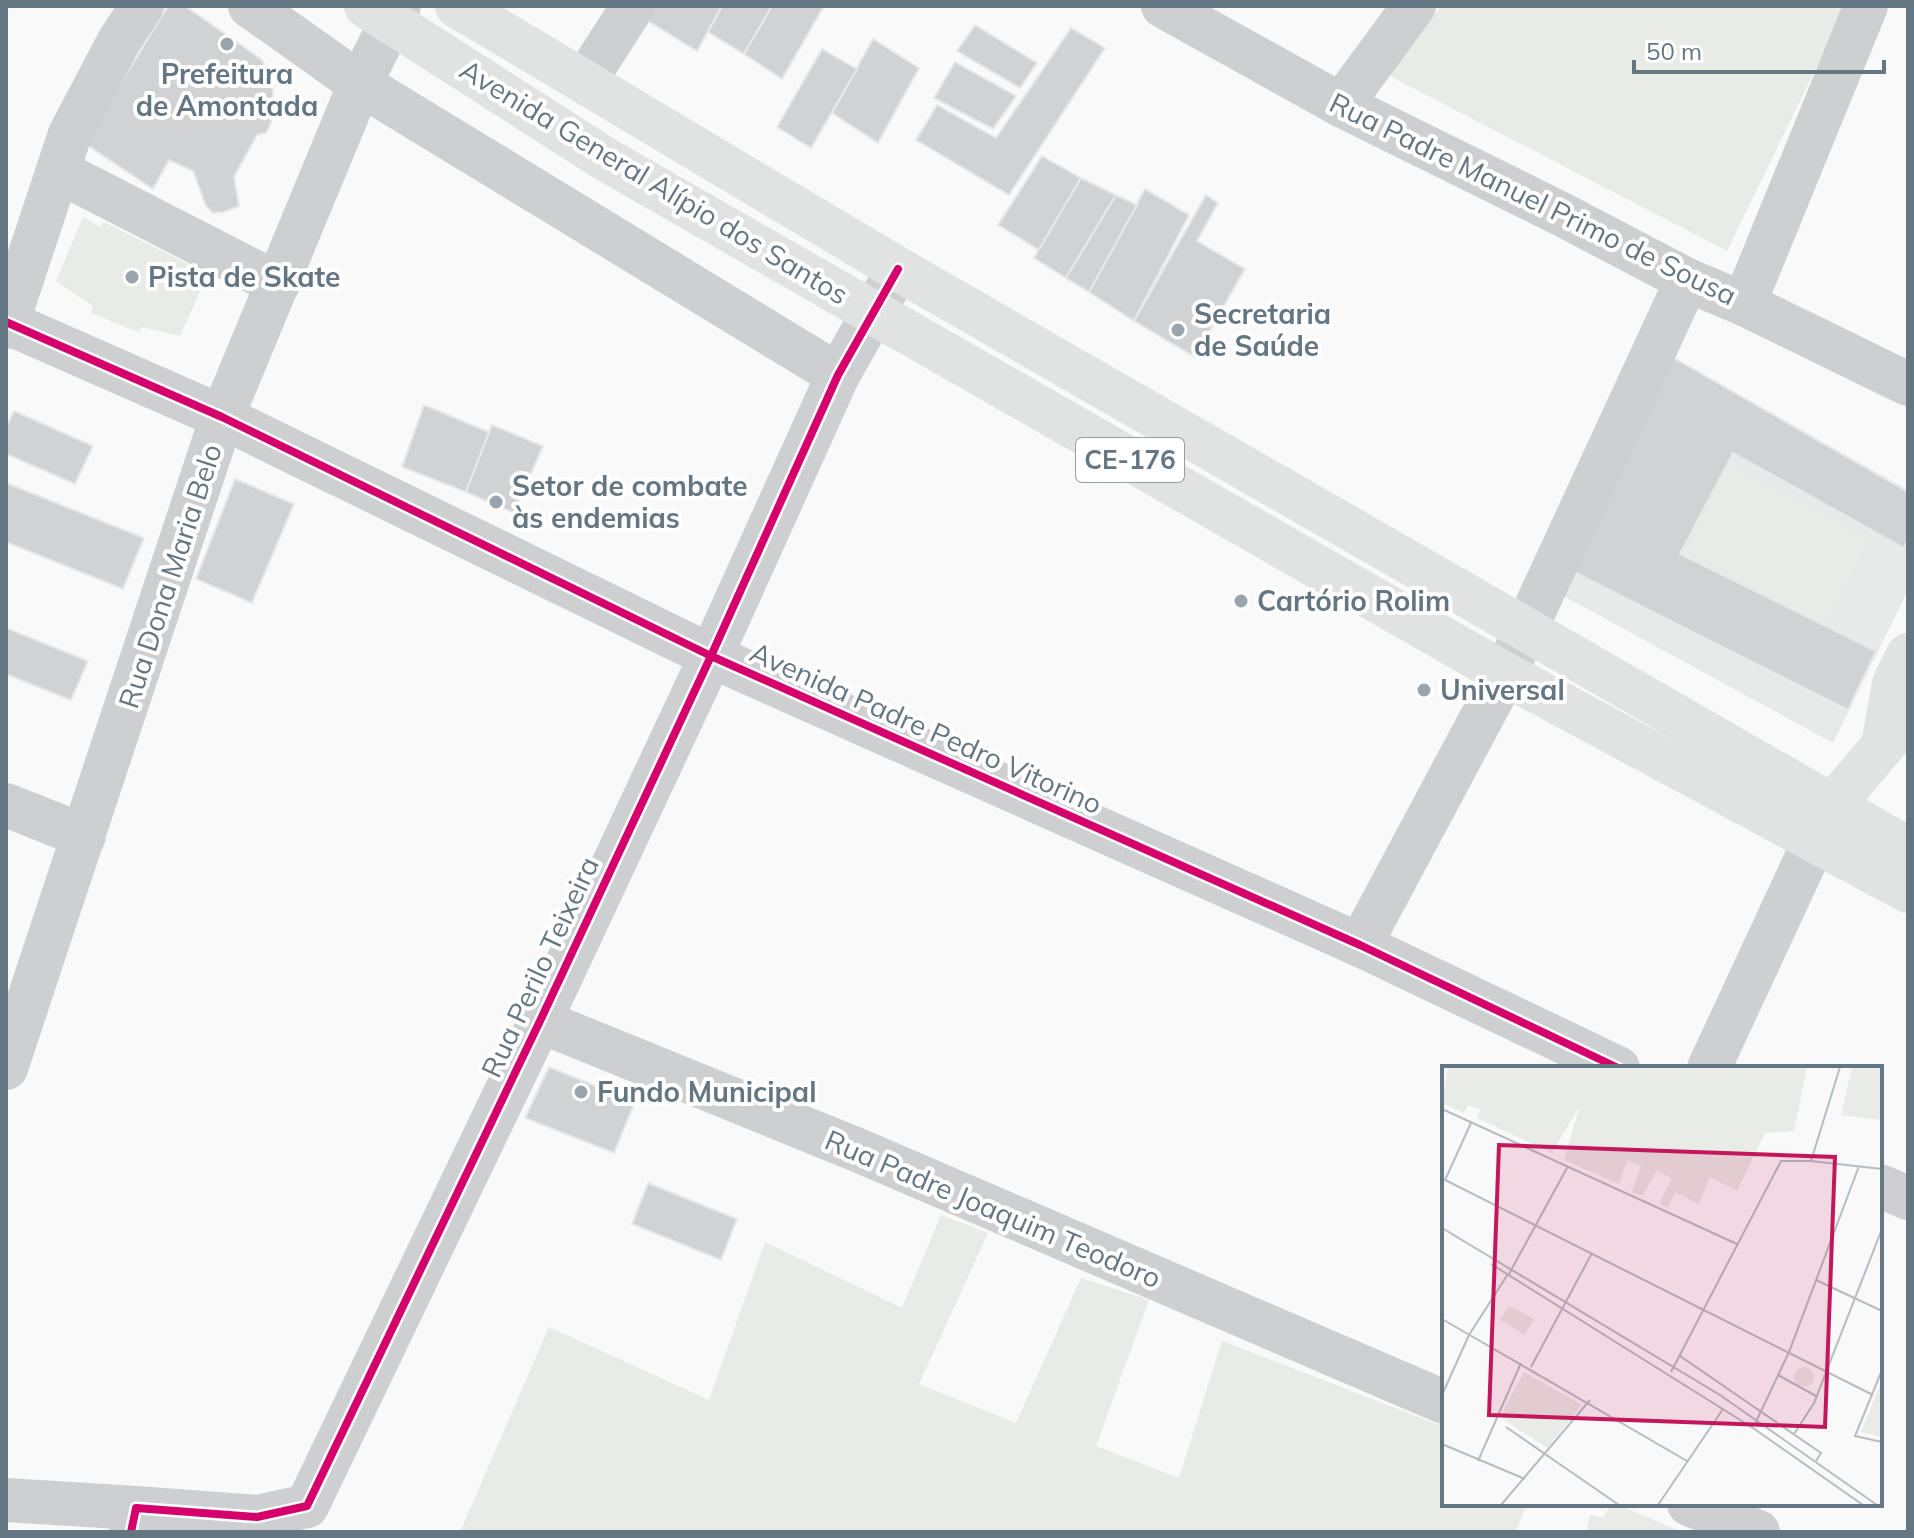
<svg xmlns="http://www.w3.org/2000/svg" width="1914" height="1538" font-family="Mulish,sans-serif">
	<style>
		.built { fill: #e8e9e9 }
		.green { fill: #e8ebe6 }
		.building { fill: #d0d2d3; stroke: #e8e8e8; stroke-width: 2 }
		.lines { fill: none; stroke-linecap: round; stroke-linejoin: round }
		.minor { stroke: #cecfd0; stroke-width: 44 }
		.major { stroke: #e1e2e2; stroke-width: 44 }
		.cycleway-casing { stroke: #fff; stroke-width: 13 }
		.cycleway { stroke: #d6006c; stroke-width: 8 }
		.poi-dot { fill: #99a4ac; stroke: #fff; stroke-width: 3 }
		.labels { text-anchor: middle; stroke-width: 8; stroke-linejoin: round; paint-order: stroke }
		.shield { fill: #fff; stroke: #939fa8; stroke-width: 2 }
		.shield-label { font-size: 26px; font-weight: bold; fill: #657683 }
		.poi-label { font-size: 28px; font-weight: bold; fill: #657683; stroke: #fff; text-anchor: start }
		.street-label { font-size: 28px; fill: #657683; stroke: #fff }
		.inset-road { fill: none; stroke: #b5bdc3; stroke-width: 2 }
		.view { fill: #c2185b; fill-opacity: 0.15; stroke: #c2185b; stroke-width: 4 }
		.inset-edge { fill: none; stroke: #657683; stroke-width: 4 }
	</style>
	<rect width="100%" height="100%" fill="#f9f9f9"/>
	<!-- built -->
	<path class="built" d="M 1661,351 L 1908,490 L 1908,590 L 1833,743 L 1549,588 Z"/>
	<!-- green -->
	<g class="green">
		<path d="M 1441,6 L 1846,6 L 1727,251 L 1388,75 Z"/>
		<path d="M 83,217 L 100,227 L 104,222 L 208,274 L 180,336 L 141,327 L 140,333 L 91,313 L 93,306 L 56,281 Z"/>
		<path d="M 1727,464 L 1870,541 L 1824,625 L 1680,554 Z"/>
		<path d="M 941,1215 L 988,1233 L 919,1384 L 1016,1423 L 1081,1278 L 1149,1300 L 1096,1446 L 1179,1478 L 1222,1341 L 1444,1427 L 1444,1504 L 1527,1504 L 1516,1532 L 460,1532 L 549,1327 L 709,1400 L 765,1242 L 902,1308 Z"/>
		<path d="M 1611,1504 L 1616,1504 L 1682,1532 L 1586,1532 L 1590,1515 L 1603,1518 Z"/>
	</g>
	<!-- building -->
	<g class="building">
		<path d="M 168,6 L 185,6 L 251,52 L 262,60 L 271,78 L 274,101 L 271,123 L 266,133 L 257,135 L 234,177 L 239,206 L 224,212 L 213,213 L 206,206 L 193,171 L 169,160 L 153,189 L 84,143 Z"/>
		<path d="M 639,6 L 722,6 L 697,51 L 635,13 Z"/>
		<path d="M 722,6 L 772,6 L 744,54 L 708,32 Z"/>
		<path d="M 772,6 L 824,6 L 782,79 L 744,54 Z"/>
		<path d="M 975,25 L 1037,63 L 1020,88 L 957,51 Z"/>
		<path d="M 1071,28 L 1105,48 L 1009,195 L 916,140 L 937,105 L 996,138 Z"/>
		<path d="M 873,39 L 919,68 L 878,143 L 832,113 Z"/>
		<path d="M 822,49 L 857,69 L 811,148 L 777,127 Z"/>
		<path d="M 955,62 L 1016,96 L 993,129 L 934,98 Z"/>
		<path d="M 1042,156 L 1081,178 L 1039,250 L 998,225 Z"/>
		<path d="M 1081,178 L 1116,195 L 1066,278 L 1034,258 Z"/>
		<path d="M 1145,189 L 1189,215 L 1134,321 L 1089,292 Z"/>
		<path d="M 1116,195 L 1137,205 L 1089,292 L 1066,278 Z"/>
		<path d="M 1206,195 L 1218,203 L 1197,241 L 1245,269 L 1195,357 L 1134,321 Z"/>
		<path d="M 1667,354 L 1908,492 L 1908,538 L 1904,548 L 1733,453 L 1680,554 L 1876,651 L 1848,710 L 1564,567 Z"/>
		<path d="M 424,405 L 489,432 L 466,492 L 402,467 Z"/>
		<path d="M 14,411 L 93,446 L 75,484 L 6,454 L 6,427 Z"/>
		<path d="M 492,425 L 543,446 L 514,513 L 466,492 Z"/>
		<path d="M 235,479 L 294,504 L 252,603 L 196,579 Z"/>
		<path d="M 6,483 L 144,538 L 123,589 L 6,542 Z"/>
		<path d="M 6,628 L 88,661 L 71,700 L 6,674 Z"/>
		<path d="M 549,1067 L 635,1102 L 614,1153 L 525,1118 Z"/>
		<path d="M 648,1183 L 737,1219 L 721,1260 L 632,1224 Z"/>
	</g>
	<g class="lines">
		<!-- minor -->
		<g class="minor">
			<path d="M 250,6 L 360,84 L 838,375"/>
			<path d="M 1163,6 L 1341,105 L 1563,215 L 1687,280 L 1744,304 L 1908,384"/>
			<path d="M 585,81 L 633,6"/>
			<path d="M 1341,105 L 1414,6"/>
			<path d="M 58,171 L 278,284"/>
			<path d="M 1744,304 L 1866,6"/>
			<path d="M 6,322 L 222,417 L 711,656 L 1360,945 L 1618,1068"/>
			<path d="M 6,327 L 70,134 L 119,41 L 142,6"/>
			<path d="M 6,805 L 84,836"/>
			<path d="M 1360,945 L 1505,674 L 1687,280"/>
			<path d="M 540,1021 L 860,1151 L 1444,1402"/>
			<path d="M 6,1068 L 222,417 L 360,84 L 399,6"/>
			<path d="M 1709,1068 L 1814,842 L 1832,807"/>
			<path d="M 1880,1186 L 1908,1198"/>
			<path d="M 6,1500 L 136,1508"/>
			<path d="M 1689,1504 L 1758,1532"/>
			<path d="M 131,1532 L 136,1508 L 257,1517 L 307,1506 L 540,1021 L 711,656 L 838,375 L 898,269"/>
		</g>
		<!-- major -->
		<g class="major">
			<path d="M 366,6 L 605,159 L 1505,674 L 1908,891"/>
			<path d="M 457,6 L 898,269 L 1908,849"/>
			<path d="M 1883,746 L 1894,683 L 1908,655"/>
			<path d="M 1833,805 L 1908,716"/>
		</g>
		<defs>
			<g id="cycleway">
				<path d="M 6,322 L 222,417 L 711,656 L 1360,945 L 1618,1068"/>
				<path d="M 131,1532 L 136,1508 L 257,1517 L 307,1506 L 540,1021 L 711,656 L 838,375 L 898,269"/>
			</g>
		</defs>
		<!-- cycleway casing -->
		<use href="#cycleway" class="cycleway-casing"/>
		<!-- cycleway -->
		<use href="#cycleway" class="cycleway"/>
	</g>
	<!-- markers -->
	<g class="poi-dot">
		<circle cx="227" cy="44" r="8"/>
		<circle cx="132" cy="277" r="8"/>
		<circle cx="1178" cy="330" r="8"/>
		<circle cx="496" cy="502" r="8"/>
		<circle cx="1241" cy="601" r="8"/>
		<circle cx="1424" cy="690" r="8"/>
		<circle cx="581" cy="1092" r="8"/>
	</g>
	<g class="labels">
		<!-- shield labels -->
		<rect class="shield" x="1076" y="438" width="108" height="44" rx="6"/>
		<g class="shield-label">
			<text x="1130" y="469">CE-176</text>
		</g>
		<!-- poi labels -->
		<g class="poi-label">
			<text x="227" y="84" text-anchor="middle">Prefeitura<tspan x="227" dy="32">de Amontada</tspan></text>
			<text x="148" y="287">Pista de Skate</text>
			<text x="1194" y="324">Secretaria<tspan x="1194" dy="32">de Saúde</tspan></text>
			<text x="512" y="496">Setor de combate<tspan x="512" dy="32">às endemias</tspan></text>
			<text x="1257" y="611">Cartório Rolim</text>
			<text x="1440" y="700">Universal</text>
			<text x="597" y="1102">Fundo Municipal</text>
		</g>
		<!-- street labels -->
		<g class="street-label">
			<text transform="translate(654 182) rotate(31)" y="10">Avenida General Alípio dos Santos</text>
			<text transform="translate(1533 199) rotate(26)" y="10">Rua Padre Manuel Primo de Sousa</text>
			<text transform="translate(170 576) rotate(-72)" y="10">Rua Dona Maria Belo</text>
			<text transform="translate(926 728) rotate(24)" y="10">Avenida Padre Pedro Vitorino</text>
			<text transform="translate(540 967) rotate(-65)" y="10">Rua Perilo Teixeira</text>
			<text transform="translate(993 1209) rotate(23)" y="10">Rua Padre Joaquim Teodoro</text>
		</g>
	</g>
	<!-- overview -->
	<g transform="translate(1442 1066)">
		<rect width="440" height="440" fill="#f9f9f9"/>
		<path d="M 6,1 L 365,1 L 352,65 L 323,67 L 295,125 L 268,111 L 257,138 L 233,126 L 226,142 L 217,138 L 230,112 L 214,105 L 201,130 L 190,126 L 199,100 L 185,94 L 177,118 L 122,94 L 138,39 L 110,87 L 35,52 L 38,43 L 26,39 L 22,47 L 0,37 ZM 410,1 L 440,1 L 440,54 L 399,49 ZM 67,240 L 92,253 L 83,269 L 58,254 ZM352 311a10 10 0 1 1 20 0a10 10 0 1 1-20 0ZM 82,306 L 140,339 L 105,382 L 58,351 ZM 440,314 L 440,371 L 419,366 Z" fill="#e8ebe6"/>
		<path class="inset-road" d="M 0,43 L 295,178M 29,57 L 3,114 L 431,329M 369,95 L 440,103M 0,162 L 278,329 L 435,439M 49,198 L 311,362 L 421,439M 67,208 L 126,100M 374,214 L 440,245M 0,253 L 245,395M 238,290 L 379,387 L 374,395M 89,301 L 150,187M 440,304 L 413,370 L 440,376M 229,306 L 339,95 L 369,95 L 398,1M 336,309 L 374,330M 0,329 L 27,269 L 66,208M 313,358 L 347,286 L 417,100M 64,361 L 177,439M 352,368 L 372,337 L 440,163M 0,378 L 83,413M 36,395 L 79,297M 59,439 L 148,334M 216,439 L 281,343"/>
		<path class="view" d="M 57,79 L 393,91 L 383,361 L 47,349 Z"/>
		<rect width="440" height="440" class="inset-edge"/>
	</g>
	<!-- border -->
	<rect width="1914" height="1538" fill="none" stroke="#657683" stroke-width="16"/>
	<!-- scale -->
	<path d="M1634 60v12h250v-12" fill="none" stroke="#657683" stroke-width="4"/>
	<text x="1646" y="60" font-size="24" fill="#657683" stroke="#ffffff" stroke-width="6" paint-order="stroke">50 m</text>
</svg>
